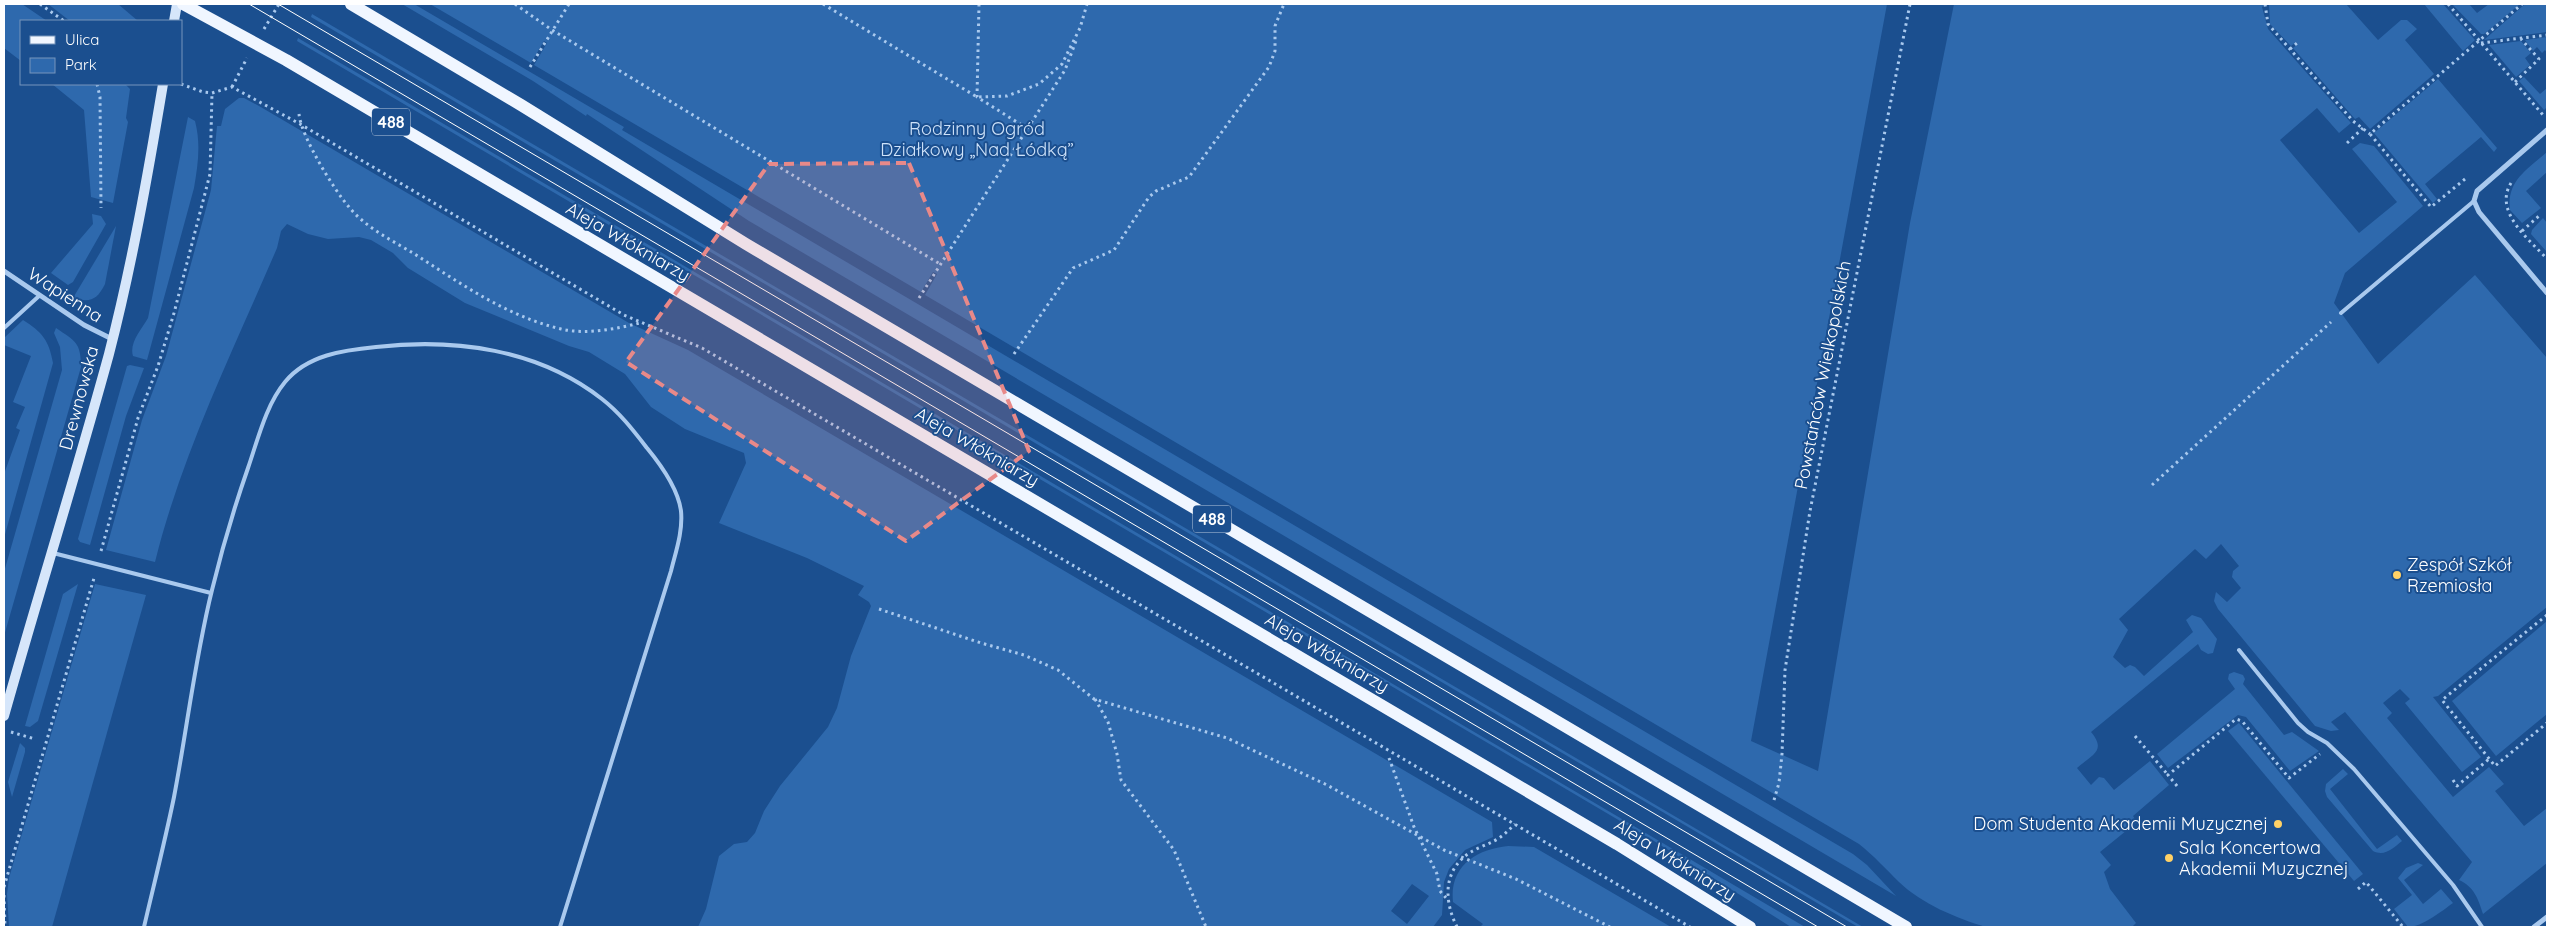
<svg xmlns="http://www.w3.org/2000/svg" width="2551" height="931" font-family="Quicksand,sans-serif">
	<style>
		.green { fill: #2e69ad; fill-rule: evenodd }
		.lines { fill: none; stroke-linecap: round; stroke-linejoin: round }
		.path { stroke: #a9c9ee; stroke-width: 3; stroke-dasharray: 2.5 4; stroke-linecap: butt }
		.lane { stroke: #a9c9ee; stroke-width: 4 }
		.street { stroke: #a9c9ee; stroke-width: 5 }
		.secondary { stroke: #d6e6fa; stroke-width: 10 }
		.primary { stroke: #f0f6ff; stroke-width: 12 }
		.tram { stroke: #fff; stroke-width: 1 }
		.marked { fill: #e88989; fill-opacity: 0.2; stroke: #e88989; stroke-width: 4; stroke-dasharray: 10 6; stroke-linejoin: round }
		.poi-dot { fill: #ffd166; stroke: #1b4f8f; stroke-width: 2 }
		.labels { text-anchor: middle; stroke-width: 4; stroke-linejoin: round; paint-order: stroke }
		.shield { fill: #1b4f8f; stroke: #bbcadd; stroke-width: 1 }
		.shield-label { font-size: 16px; font-weight: bold; fill: #fff }
		.park-label { font-size: 18px; fill: #cfe3fa; stroke: #1b4f8f }
		.street-label { font-size: 18px; fill: #fff; stroke: #1b4f8f }
		.poi-label { font-size: 18px; fill: #fff; stroke: #1b4f8f; text-anchor: start }
	</style>
	<rect width="100%" height="100%" fill="#1b4f8f"/>
	<!-- green -->
	<g class="green">
		<path d="M 4,4 L 22,4 L 47,21 L 21,21 L 21,61 L 4,48 Z"/>
		<path d="M 48,4 L 118,4 L 138,21 L 70,21 Z"/>
		<path d="M 402,4 L 414,4 L 624,127 L 622,130 L 1853,854 L 1867,865 L 1896,896 L 749,221 L 587,114 L 586,116 L 533,81 Z"/>
		<path d="M 430,4 L 1887,4 L 1751,741 L 1818,771 L 1910,223 L 1954,4 L 2265,4 L 2262,7 L 2268,29 L 2351,123 L 2339,133 L 2317,108 L 2280,140 L 2359,233 L 2397,202 L 2352,149 L 2360,143 L 2374,146 L 2423,206 L 2345,273 L 2334,303 L 2378,364 L 2475,275 L 2547,358 L 2547,607 L 2438,696 L 2433,697 L 2481,757 L 2462,772 L 2405,703 L 2410,699 L 2400,689 L 2383,703 L 2392,713 L 2387,718 L 2453,797 L 2489,767 L 2504,784 L 2495,791 L 2524,826 L 2547,808 L 2547,863 L 2483,914 C 2478,898 2474,887 2459,880 L 2472,862 L 2345,712 L 2331,722 L 2339,730 L 2331,731 L 2315,726 L 2218,609 L 2214,601 L 2216,592 L 2227,602 L 2241,588 L 2232,577 L 2233,571 L 2239,566 L 2221,544 L 2206,559 L 2195,549 L 2119,619 L 2128,630 L 2113,657 L 2125,668 L 2130,665 L 2135,667 L 2144,676 L 2193,632 L 2186,620 L 2192,615 L 2201,618 L 2217,639 L 2213,653 L 2208,654 L 2201,650 L 2198,644 L 2091,732 C 2107,751 2092,755 2077,768 L 2091,785 L 2099,777 L 2104,778 L 2114,790 L 2150,761 L 2169,785 L 2133,816 L 2137,822 L 2100,852 L 2111,865 L 2104,872 L 2110,889 L 2136,923 L 2132,927 L 1986,927 C 1956,918 1922,904 1899,882 C 1886,869 1874,856 1859,844 L 925,295 L 937,274 L 933,272 L 921,292 L 534,65 L 547,43 L 544,41 L 531,63 Z"/>
		<path d="M 2269,4 L 2346,4 L 2378,40 L 2401,20 L 2407,20 L 2417,29 L 2405,40 L 2434,74 L 2370,129 L 2359,117 L 2355,119 L 2293,48 L 2298,44 L 2296,42 L 2291,46 L 2270,24 Z"/>
		<path d="M 2424,4 L 2443,4 L 2475,40 L 2463,51 Z"/>
		<path d="M 2452,4 L 2469,4 L 2477,13 L 2489,4 L 2520,4 L 2484,34 L 2481,34 Z"/>
		<path d="M 2525,4 L 2547,4 L 2547,32 L 2484,40 Z"/>
		<path d="M 312,14 L 1863,927 L 1858,927 L 311,17 Z"/>
		<path d="M 2547,37 L 2547,53 L 2545,50 L 2542,53 L 2537,47 L 2533,51 L 2525,40 Z"/>
		<path d="M 298,38 L 1805,927 L 1791,927 L 1654,841 L 297,41 Z"/>
		<path d="M 2521,41 L 2531,53 L 2525,58 L 2530,65 L 2516,77 L 2489,45 Z"/>
		<path d="M 2524,77 L 2540,94 L 2547,88 L 2547,107 L 2544,110 L 2519,81 Z"/>
		<path d="M 2438,79 L 2497,148 L 2494,152 L 2481,137 L 2425,184 L 2437,199 L 2433,203 L 2374,133 Z"/>
		<path d="M 52,84 L 125,84 L 130,89 L 126,118 L 128,122 L 113,203 L 91,197 L 84,110 Z"/>
		<path d="M 239,98 L 244,98 L 259,106 L 629,323 L 688,350 L 1492,822 L 1493,837 L 1465,850 L 1449,869 L 1444,882 L 1442,915 L 1433,927 L 698,927 L 706,909 L 719,856 L 734,844 L 747,842 L 755,833 L 764,811 L 780,786 L 828,727 L 837,708 L 851,656 L 871,606 L 869,602 L 858,595 L 864,586 L 807,558 L 719,523 L 746,463 L 744,453 L 685,429 L 651,407 L 625,374 L 589,352 L 569,346 L 465,303 L 408,268 L 393,253 L 371,240 L 359,237 L 328,239 L 308,234 L 287,224 L 281,231 L 277,248 C 233,351 182,453 155,562 L 106,550 L 142,420 L 166,356 L 211,190 L 217,126 L 221,126 L 225,109 ZM 1412,884 L 1429,896 L 1407,924 L 1391,911 Z"/>
		<path d="M 188,117 L 195,121 C 201,144 198,165 194,188 L 147,360 L 133,356 C 129,343 141,330 148,318 Z"/>
		<path d="M 2547,152 L 2547,172 L 2526,191 L 2541,208 L 2522,223 L 2510,210 C 2506,181 2528,169 2547,152 Z"/>
		<path d="M 92,214 L 101,216 L 106,224 L 73,282 L 68,285 L 51,273 L 93,224 Z"/>
		<path d="M 2543,218 L 2547,223 L 2547,252 L 2531,234 L 2532,230 Z"/>
		<path d="M 116,226 L 105,284 C 97,300 90,303 73,298 Z"/>
		<path d="M 23,320 C 42,332 49,340 53,363 L 4,538 L 4,474 L 20,430 L 16,428 L 25,407 L 13,402 L 31,356 L 4,345 L 4,338 Z"/>
		<path d="M 56,328 C 75,341 81,342 81,367 L 4,636 L 4,572 L 62,370 L 60,347 L 54,333 Z"/>
		<path d="M 130,365 L 144,368 L 126,416 L 90,545 L 80,542 L 78,539 L 127,366 Z"/>
		<path d="M 78,584 L 38,721 L 30,727 L 25,726 L 63,594 Z"/>
		<path d="M 95,584 L 146,595 L 52,927 L 9,927 L 7,894 L 9,878 Z"/>
		<path d="M 2547,621 L 2547,714 L 2496,756 L 2452,701 Z"/>
		<path d="M 2234,672 L 2243,675 L 2245,679 L 2243,684 L 2284,735 L 2292,732 L 2319,751 L 2290,771 L 2246,717 L 2238,715 L 2168,768 L 2157,754 L 2235,689 L 2228,679 L 2229,674 Z"/>
		<path d="M 2239,723 L 2363,874 L 2354,881 L 2228,731 Z"/>
		<path d="M 20,743 L 25,748 L 25,752 L 12,797 L 8,782 Z"/>
		<path d="M 2343,769 L 2348,774 L 2330,789 L 2377,849 L 2397,835 L 2402,841 C 2393,848 2385,857 2373,851 L 2327,797 L 2325,791 L 2326,784 Z"/>
		<path d="M 1508,846 L 1534,847 L 1671,927 L 1480,927 L 1483,924 L 1453,902 C 1449,866 1477,849 1508,846 Z"/>
		<path d="M 2418,863 L 2423,865 L 2404,880 L 2423,904 L 2441,889 L 2453,903 C 2442,911 2422,927 2408,927 L 2394,909 L 2412,895 L 2398,878 L 2406,868 Z"/>
	</g>
	<g class="lines">
		<!-- path -->
		<g class="path">
			<path d="M 40,4 L 64,21"/>
			<path d="M 515,4 L 552,30 L 940,264"/>
			<path d="M 823,4 L 977,97 L 1007,96 L 1039,84 L 1062,64 L 1080,28 L 1087,4"/>
			<path d="M 979,4 L 977,97 L 1028,129"/>
			<path d="M 2265,4 L 2268,24 L 2353,121 L 2370,134"/>
			<path d="M 2448,4 L 2543,115"/>
			<path d="M 264,29 L 279,4"/>
			<path d="M 2481,43 L 2547,35"/>
			<path d="M 2290,49 L 2297,43"/>
			<path d="M 530,67 L 569,4"/>
			<path d="M 2515,82 L 2539,59 L 2521,39"/>
			<path d="M 97,84 L 100,97 L 101,208"/>
			<path d="M 181,84 L 203,92 L 212,93 L 232,87 L 300,124 L 624,315 L 702,348 L 1690,927"/>
			<path d="M 232,87 L 247,58"/>
			<path d="M 299,114 C 301,136 334,190 349,207 C 365,227 391,240 413,253 C 460,283 506,316 561,329 C 586,335 615,329 640,323"/>
			<path d="M 2347,143 L 2363,128"/>
			<path d="M 2465,179 L 2431,207 L 2370,134 L 2522,4"/>
			<path d="M 2511,183 C 2493,212 2530,240 2547,259"/>
			<path d="M 2522,231 L 2540,215"/>
			<path d="M 919,298 L 1065,70 L 1076,41"/>
			<path d="M 1014,354 L 1073,268 L 1114,250 L 1149,197 L 1156,191 L 1189,177 L 1269,67 L 1275,51 L 1275,26 L 1284,4"/>
			<path d="M 2152,485 L 2331,322"/>
			<path d="M 101,551 L 138,418 L 158,366 L 174,313 L 210,174 L 212,93"/>
			<path d="M 879,609 L 981,643 L 1024,655 L 1058,670 L 1094,699 L 1227,738 L 1327,785 L 1444,850 L 1516,879 L 1610,927"/>
			<path d="M 2547,615 L 2442,700 L 2495,766 L 2547,723"/>
			<path d="M 1095,699 L 1108,722 L 1117,754 L 1121,780 L 1174,850 L 1206,927"/>
			<path d="M 11,732 L 35,739"/>
			<path d="M 2135,736 L 2168,775"/>
			<path d="M 1389,758 L 1414,827 L 1437,874 L 1440,891 L 1447,899"/>
			<path d="M 2453,780 L 2457,786 L 2489,759"/>
			<path d="M 2177,786 L 2168,775 L 2236,719 L 2242,721 L 2289,778 L 2320,754"/>
			<path d="M 1774,800 L 1779,783 L 1782,754 L 1785,670 L 1810,511 L 1910,4"/>
			<path d="M 4,887 L 94,578"/>
			<path d="M 2358,889 L 2366,882 L 2403,927"/>
			<path d="M 4,895 L 5,927"/>
			<path d="M 1457,927 C 1446,905 1442,877 1463,858 C 1471,850 1484,846 1494,841 C 1502,837 1508,831 1515,824"/>
		</g>
		<!-- lane -->
		<g class="lane">
			<path d="M 2341,313 L 2474,201"/>
			<path d="M 4,328 L 39,296"/>
			<path d="M 53,553 L 211,593"/>
			<path d="M 2239,650 L 2298,723 L 2308,732 L 2327,743 L 2354,769 L 2453,885 L 2482,927"/>
			<path d="M 144,927 C 154,884 165,841 174,797 C 187,729 195,658 212,590 C 222,549 234,508 248,468 C 258,439 266,405 285,382 C 307,355 344,350 376,347 C 455,338 538,349 602,399 C 620,413 633,430 647,448 C 661,465 678,488 681,511 C 683,531 676,551 671,571 L 560,927"/>
		</g>
		<!-- street -->
		<g class="street">
			<path d="M 2547,130 L 2477,191 L 2474,201 L 2479,212 L 2547,293"/>
			<path d="M 4,271 L 84,325 L 112,339"/>
			<path d="M 2534,927 L 2547,917"/>
		</g>
		<!-- secondary -->
		<g class="secondary">
			<path d="M 174,21 L 177,4"/>
			<path d="M 4,716 C 38,595 76,475 109,354 C 132,265 148,174 163,84"/>
		</g>
		<!-- primary -->
		<g class="primary">
			<path d="M 183,4 L 286,60 L 1617,844 L 1750,927"/>
			<path d="M 351,4 L 521,105 L 746,244 L 1906,927"/>
		</g>
		<!-- tram -->
		<g class="tram">
			<path d="M 249,4 L 1818,927"/>
			<path d="M 278,4 L 1847,927"/>
		</g>
	</g>
	<!-- marked area -->
	<path class="marked" d="M 909,163 L 1029,451 L 906,541 L 626,362 L 769,164 Z"/>
	<!-- markers -->
	<g class="poi-dot">
		<circle cx="2397" cy="575" r="5"/>
		<circle cx="2278" cy="824" r="5"/>
		<circle cx="2169" cy="858" r="5"/>
	</g>
	<g class="labels">
		<!-- shield labels -->
		<g class="shield">
			<rect x="372" y="108.5" width="38" height="27" rx="4"/>
			<rect x="1193" y="505.5" width="38" height="27" rx="4"/>
		</g>
		<g class="shield-label">
			<text x="391" y="128">488</text>
			<text x="1212" y="525">488</text>
		</g>
		<!-- park labels -->
		<g class="park-label">
			<text x="977" y="135">Rodzinny Ogród<tspan x="977" dy="21">Działkowy „Nad Łódką”</tspan></text>
		</g>
		<!-- street labels -->
		<g class="street-label">
			<text transform="translate(628 242) rotate(30)" y="6">Aleja Włókniarzy</text>
			<text transform="translate(65 295) rotate(33)" y="6">Wapienna</text>
			<text transform="translate(1823 375) rotate(-79)" y="6">Powstańców Wielkopolskich</text>
			<text transform="translate(79 398) rotate(-75)" y="6">Drewnowska</text>
			<text transform="translate(977 447) rotate(30)" y="6">Aleja Włókniarzy</text>
			<text transform="translate(1327 653) rotate(30)" y="6">Aleja Włókniarzy</text>
			<text transform="translate(1675 860) rotate(32)" y="6">Aleja Włókniarzy</text>
		</g>
		<!-- poi labels -->
		<g class="poi-label">
			<text x="2407" y="571">Zespół Szkół<tspan x="2407" dy="21">Rzemiosła</tspan></text>
			<text x="2268" y="830" text-anchor="end">Dom Studenta Akademii Muzycznej</text>
			<text x="2179" y="854">Sala Koncertowa<tspan x="2179" dy="21">Akademii Muzycznej</tspan></text>
		</g>
	</g>
	<!-- border -->
	<rect width="2551" height="931" fill="none" stroke="#ffffff" stroke-width="10"/>
	<!-- legend -->
	<rect x="20" y="20" width="162" height="65" fill="#1b4f8f" stroke="#7695bc"/>
	<rect x="30" y="36" width="25" height="8" fill="#f0f6ff" stroke="#7695bc"/>
	<text x="65" y="45" font-size="15" fill="#ffffff">Ulica</text>
	<rect x="30" y="58" width="25" height="15" fill="#2e69ad" stroke="#7695bc"/>
	<text x="65" y="70" font-size="15" fill="#ffffff">Park</text>
</svg>
